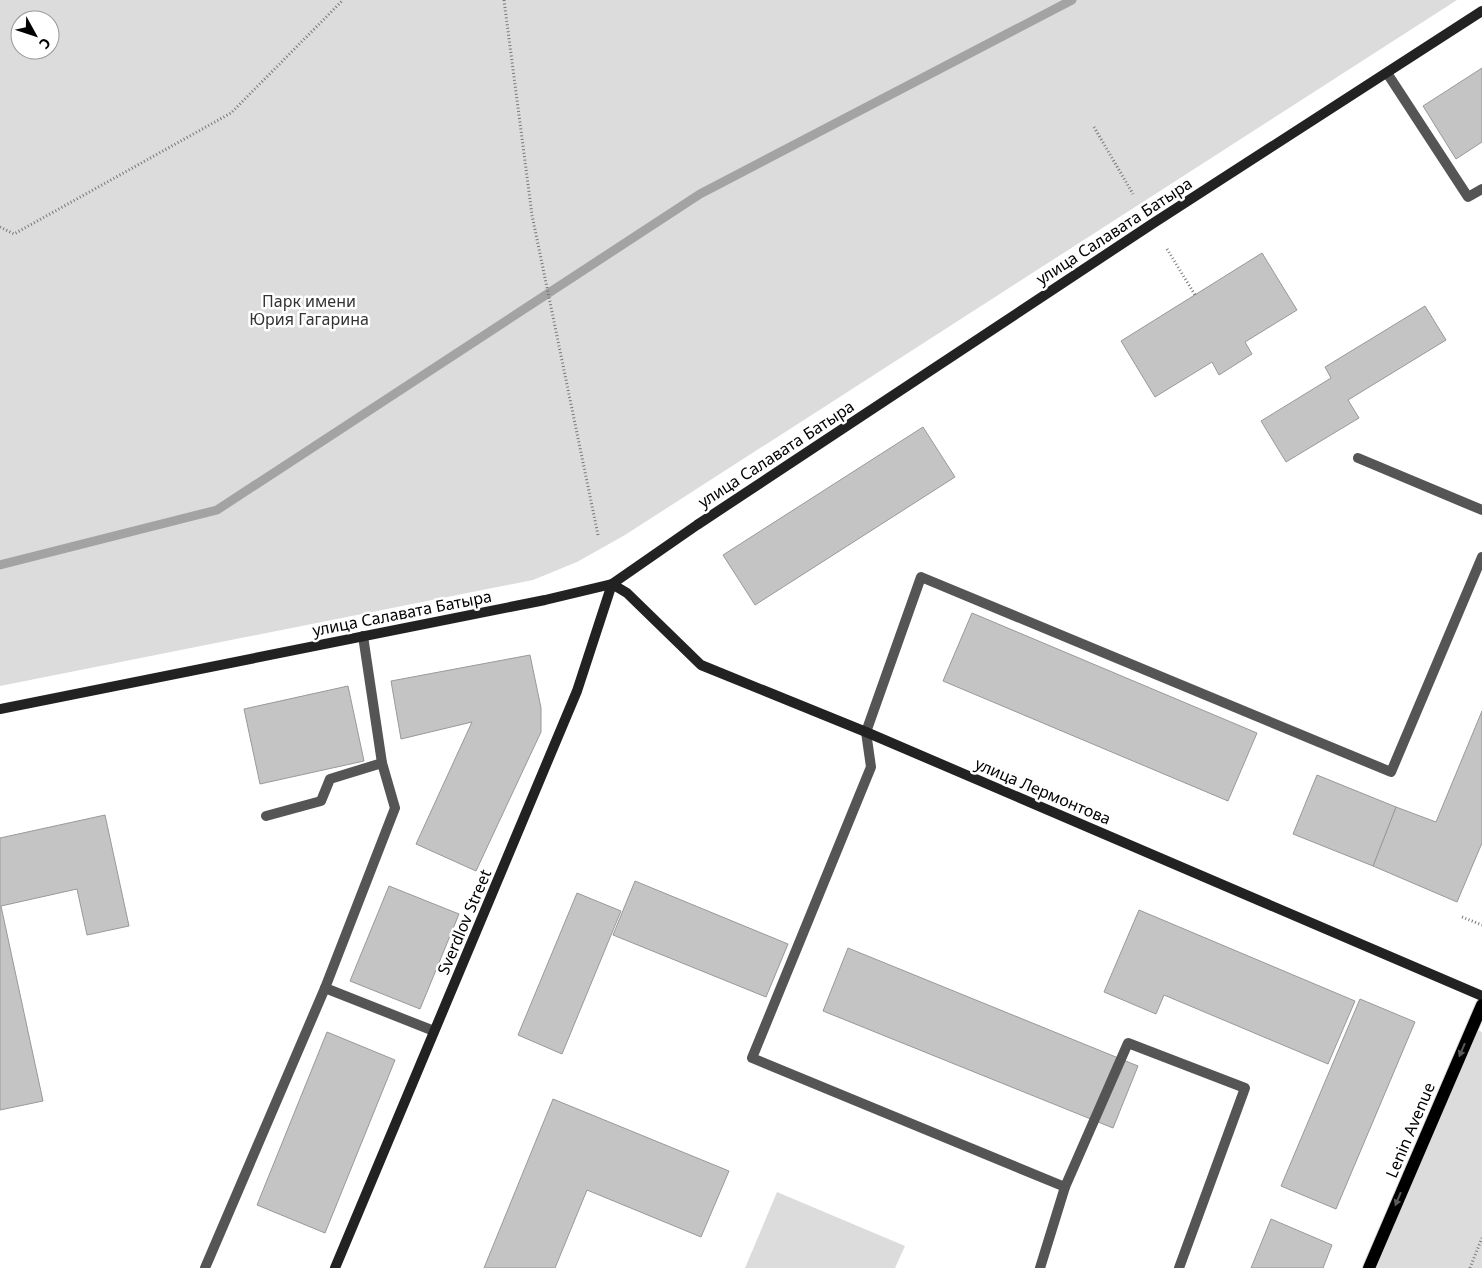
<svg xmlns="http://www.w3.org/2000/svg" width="1482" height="1268" font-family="'Noto Sans',sans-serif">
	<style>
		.green { fill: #dcdcdc; fill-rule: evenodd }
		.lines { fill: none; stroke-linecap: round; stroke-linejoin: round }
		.stream { stroke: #a3a3a3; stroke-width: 9 }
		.building { fill: #c4c4c4; stroke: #999 }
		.primary-casing { stroke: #dbdbdb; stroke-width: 14 }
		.path { stroke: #777; stroke-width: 3; stroke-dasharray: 1 2.5; stroke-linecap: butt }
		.lane { stroke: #555; stroke-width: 10 }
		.secondary { stroke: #222; stroke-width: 10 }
		.primary { stroke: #000; stroke-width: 12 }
		.oneway { fill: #595959 }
		.labels { text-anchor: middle; stroke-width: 5; stroke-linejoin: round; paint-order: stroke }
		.street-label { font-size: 16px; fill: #000; stroke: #fff }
		.park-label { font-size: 16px; fill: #333; stroke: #fff }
	</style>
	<rect width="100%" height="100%" fill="#fff"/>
	<!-- green -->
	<g class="green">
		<path d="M 0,0 L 1457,0 L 625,535 L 577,562 L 533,580 L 0,686 ZM 20,20 L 50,20 L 50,50 L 20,50 Z"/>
		<path d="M 1468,1026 L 1482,1032 L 1482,1268 L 1367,1268 Z"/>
		<path d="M 777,1192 L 905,1246 L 895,1268 L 745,1268 Z"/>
	</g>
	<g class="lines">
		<!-- stream -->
		<path class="stream" d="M 0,565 L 217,510 L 700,194 L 1072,0"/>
	</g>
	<!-- building -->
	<g class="building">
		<path d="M 1482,68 L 1482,142 L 1456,159 L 1423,106 Z"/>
		<path d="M 1262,253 L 1297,310 L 1245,342 L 1252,354 L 1219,375 L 1212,362 L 1155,397 L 1121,341 Z"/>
		<path d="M 1425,306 L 1446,340 L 1348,400 L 1359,418 L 1286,462 L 1261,421 L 1331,378 L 1325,367 Z"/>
		<path d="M 923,427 L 955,477 L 755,605 L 723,555 Z"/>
		<path d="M 972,613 L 1257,733 L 1228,801 L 943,681 Z"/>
		<path d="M 530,655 L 541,708 L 541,732 L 476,871 L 416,844 L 472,722 L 401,739 L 391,681 Z"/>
		<path d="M 348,686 L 364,761 L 260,784 L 244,709 Z"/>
		<path d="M 1482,711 L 1482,843 L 1457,902 L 1373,866 L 1396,807 L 1436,822 Z"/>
		<path d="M 1317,775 L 1396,807 L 1373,866 L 1293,834 Z"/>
		<path d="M 105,815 L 129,926 L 87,935 L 77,889 L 1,906 L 43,1101 L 0,1110 L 0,838 Z"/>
		<path d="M 635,881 L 788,944 L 766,997 L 613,935 Z"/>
		<path d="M 389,886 L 459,914 L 420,1009 L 350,981 Z"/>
		<path d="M 577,893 L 621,911 L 562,1054 L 518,1035 Z"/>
		<path d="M 1139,910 L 1355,1001 L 1328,1064 L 1164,995 L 1156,1014 L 1104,992 Z"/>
		<path d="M 848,948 L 1138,1066 L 1113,1128 L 823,1011 Z"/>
		<path d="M 1360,999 L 1415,1022 L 1336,1209 L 1281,1186 Z"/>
		<path d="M 327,1032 L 395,1060 L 325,1233 L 257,1205 Z"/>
		<path d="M 553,1099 L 729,1171 L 701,1237 L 587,1190 L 555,1268 L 484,1268 Z"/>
		<path d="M 1271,1219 L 1332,1245 L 1323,1268 L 1251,1268 Z"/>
	</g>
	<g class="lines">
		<defs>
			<path id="primary" d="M 1369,1268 L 1482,1005"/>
		</defs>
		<!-- primary casing -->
		<use href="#primary" class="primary-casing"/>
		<!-- path -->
		<g class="path">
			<path d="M 504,0 L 532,215 L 598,535"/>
			<path d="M 1094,127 L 1133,194"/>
			<path d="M 0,227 L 14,234 L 231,113 L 343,0"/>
			<path d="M 1167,249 L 1195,295"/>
			<path d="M 1462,917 L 1482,925"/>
			<path d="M 1470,1268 L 1482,1238"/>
		</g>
		<!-- lane -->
		<g class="lane">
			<path d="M 1387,73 L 1468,197 L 1482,189"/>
			<path d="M 1358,458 L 1482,510"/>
			<path d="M 363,636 L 382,763"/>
			<path d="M 266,816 L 321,801 L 330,779 L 382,763 L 395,808 L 325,988 L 434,1031"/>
			<path d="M 205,1268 L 325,988"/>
			<path d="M 1040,1268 L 1065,1187"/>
			<path d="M 1179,1268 L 1245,1088 L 1128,1043 L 1065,1187 L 752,1058 L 871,767 L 866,732 L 921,577 L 1391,772 L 1482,557"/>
		</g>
		<!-- secondary -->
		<g class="secondary">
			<path d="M 0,709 L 545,600 L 612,584 L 697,525 L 1152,224 L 1482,11"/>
			<path d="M 335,1268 L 577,691 L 612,584 L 627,593 L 701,665 L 866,732 L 1482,996"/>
		</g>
		<!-- primary -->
		<use href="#primary" class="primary"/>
	</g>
	<!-- one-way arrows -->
	<defs><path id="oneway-solid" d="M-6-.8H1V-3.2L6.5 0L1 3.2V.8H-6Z" transform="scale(1.25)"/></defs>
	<g class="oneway">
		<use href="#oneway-solid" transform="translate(1462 1050) rotate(113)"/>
		<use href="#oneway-solid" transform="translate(1398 1199) rotate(113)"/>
	</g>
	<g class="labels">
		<!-- street labels -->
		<g class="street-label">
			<text transform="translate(1114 231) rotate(-33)" y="6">улица Салавата Батыра</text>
			<text transform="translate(776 454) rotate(-33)" y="6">улица Салавата Батыра</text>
			<text transform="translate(402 613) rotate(-11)" y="6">улица Салавата Батыра</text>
			<text transform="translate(1043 791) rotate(23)" y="6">улица Лермонтова</text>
			<text transform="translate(464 922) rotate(-67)" y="6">Sverdlov Street</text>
			<text transform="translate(1410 1130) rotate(-67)" y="6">Lenin Avenue</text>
		</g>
		<!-- park labels -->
		<g class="park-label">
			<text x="309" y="307">Парк имени<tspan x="309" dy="18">Юрия Гагарина</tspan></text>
		</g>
	</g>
	<!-- north arrow -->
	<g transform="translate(35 35) rotate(130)"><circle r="24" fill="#ffffff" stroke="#999999"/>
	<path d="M0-4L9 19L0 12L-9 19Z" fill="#000000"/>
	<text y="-8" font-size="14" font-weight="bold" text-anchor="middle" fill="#000000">С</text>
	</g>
</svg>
